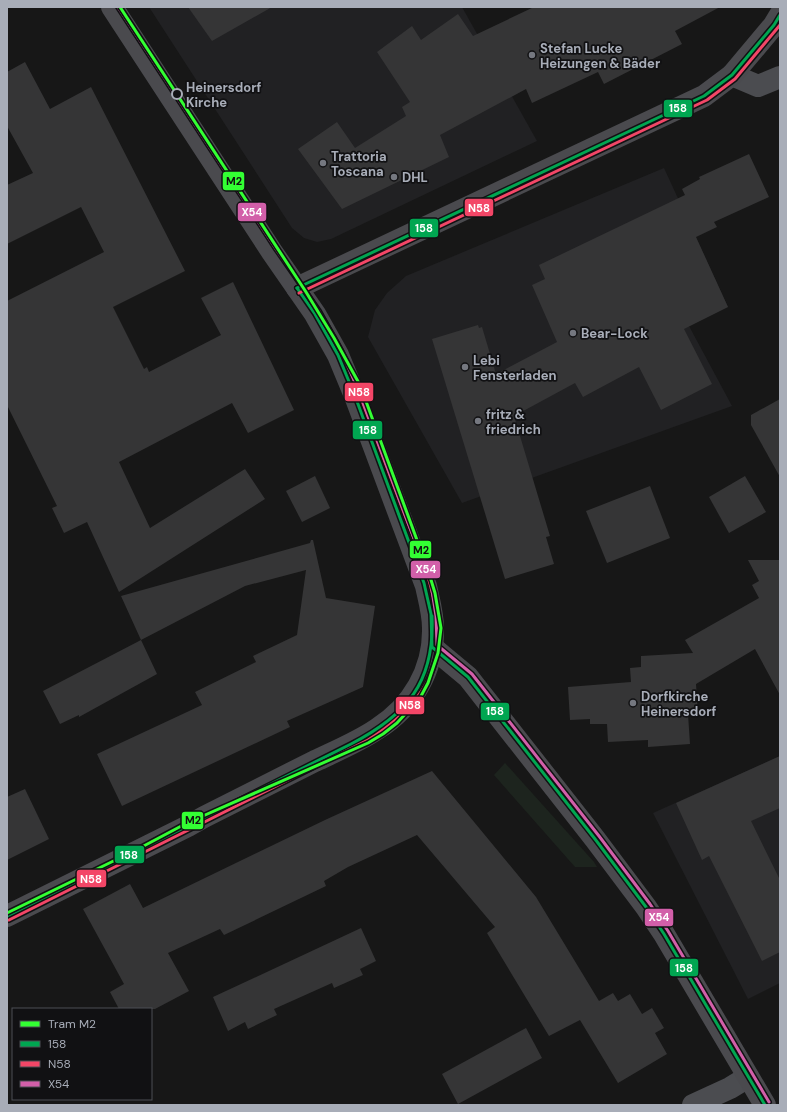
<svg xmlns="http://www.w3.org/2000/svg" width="787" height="1112" font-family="'DM Sans',sans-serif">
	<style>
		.built { fill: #212123 }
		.green { fill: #1d241e }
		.building { fill: #353536 }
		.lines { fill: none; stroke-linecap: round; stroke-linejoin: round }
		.minor { stroke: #4b4c50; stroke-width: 22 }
		.tertiary { stroke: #4b4c50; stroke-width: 22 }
		.secondary { stroke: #4a4a4e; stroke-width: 22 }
		.bus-1-casing { stroke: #111113; stroke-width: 6 }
		.bus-2-casing { stroke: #111113; stroke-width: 6 }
		.bus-3-casing { stroke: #111113; stroke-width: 6 }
		.bus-1 { stroke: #00a651; stroke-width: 3 }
		.bus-2 { stroke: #f34667; stroke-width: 3 }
		.bus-3 { stroke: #d25fa9; stroke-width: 3 }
		.tram-1-casing { stroke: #111113; stroke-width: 6 }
		.tram-1 { stroke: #3f3; stroke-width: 3 }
		.poi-dot { fill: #757880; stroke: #111113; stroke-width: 1.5 }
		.stop-dot { fill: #111113; stroke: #a8adb8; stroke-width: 2 }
		.labels { text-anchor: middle; stroke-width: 3.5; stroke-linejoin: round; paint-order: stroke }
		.poi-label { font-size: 13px; font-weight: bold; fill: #a8adb8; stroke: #111113; text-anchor: start }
		.stop-label { font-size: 13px; font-weight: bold; fill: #a8adb8; stroke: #111113; text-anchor: start }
		.line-badge { stroke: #111113; stroke-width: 1.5 }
		.badge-label { font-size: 11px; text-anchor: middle; font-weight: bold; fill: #fff }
		.pale-badge-label { font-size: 11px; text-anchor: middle; font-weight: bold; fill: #111 }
	</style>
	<rect width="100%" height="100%" fill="#171717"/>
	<!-- built -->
	<g class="built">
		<path d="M 149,7 L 462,7 L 537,141 L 331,239 L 317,242 L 304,238 L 292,228 Z"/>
		<path d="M 664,168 L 728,307 L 689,326 L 732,406 L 462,503 L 368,337 L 375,310 L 387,293 L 406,276 Z"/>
		<path d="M 780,756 L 780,983 L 748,999 L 653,813 Z"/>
	</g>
	<!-- green -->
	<path class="green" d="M 505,763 L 594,862 L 597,867 L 575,867 L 494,775 Z"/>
	<!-- building -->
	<g class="building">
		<path d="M 188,7 L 272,7 L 212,41 Z"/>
		<path d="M 534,7 L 720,7 L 675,31 L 682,44 L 604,84 L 598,72 L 532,103 L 526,89 L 440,135 L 449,157 L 342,209 L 298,149 L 337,122 L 355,148 L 406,116 L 402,107 L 410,102 L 377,52 L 412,26 L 421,40 L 458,14 L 473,36 Z"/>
		<path d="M 25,62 L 50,109 L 91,87 L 185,271 L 113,307 L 144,369 L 147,367 L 149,372 L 221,335 L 201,298 L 233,282 L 294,410 L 248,433 L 232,403 L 119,462 L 150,528 L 245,469 L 265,499 L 119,592 L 87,522 L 64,533 L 52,508 L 57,506 L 7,405 L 7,301 L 104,252 L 81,207 L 7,244 L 7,185 L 33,173 L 7,126 L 7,72 Z"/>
		<path d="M 749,154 L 769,197 L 714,222 L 717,227 L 696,237 L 728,307 L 684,329 L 712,384 L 661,410 L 639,367 L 583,397 L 575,383 L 514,416 L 550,536 L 546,537 L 554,564 L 505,579 L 432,339 L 478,325 L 479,328 L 482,327 L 496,374 L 557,342 L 532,285 L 545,279 L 539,265 L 685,195 L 682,189 L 700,179 L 699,177 Z"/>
		<path d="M 780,399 L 780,477 L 751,425 L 751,415 Z"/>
		<path d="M 315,476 L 330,508 L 302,522 L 286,491 Z"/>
		<path d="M 745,476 L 766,512 L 729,533 L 709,497 Z"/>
		<path d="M 650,486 L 670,538 L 607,563 L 586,511 Z"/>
		<path d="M 311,540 L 313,540 L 326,598 L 375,606 L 363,687 L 287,721 L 290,727 L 122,806 L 97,754 L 202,705 L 195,692 L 256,662 L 253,656 L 297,635 L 306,570 L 245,586 L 141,640 L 121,596 L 310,543 Z"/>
		<path d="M 748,560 L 780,560 L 780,695 L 755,649 L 696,684 L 698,714 L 688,714 L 690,744 L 648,747 L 648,740 L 608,742 L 607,724 L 590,724 L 590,719 L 570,720 L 568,687 L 631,682 L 630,668 L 641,667 L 641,656 L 693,653 L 685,640 L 759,598 L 752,585 L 759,581 Z"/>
		<path d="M 141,640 L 157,674 L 79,717 L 79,715 L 60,724 L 43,691 Z"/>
		<path d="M 780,756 L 780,808 L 751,821 L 780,880 L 780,952 L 762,961 L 709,856 L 702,860 L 676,803 Z"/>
		<path d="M 432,771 L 536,897 L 599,1001 L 613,993 L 618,1001 L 630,994 L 642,1014 L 652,1008 L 664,1028 L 655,1033 L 667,1054 L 618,1083 L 580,1020 L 549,1036 L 487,933 L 495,927 L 417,835 L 348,867 L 324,881 L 326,886 L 224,935 L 220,929 L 168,953 L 189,991 L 155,1009 L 119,1009 L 110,992 L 124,984 L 83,909 L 130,884 L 143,908 L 325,820 Z"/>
		<path d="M 25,789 L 49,839 L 7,860 L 7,797 Z"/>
		<path d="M 361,928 L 376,961 L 360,969 L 363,975 L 334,988 L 332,983 L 274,1009 L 277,1015 L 248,1029 L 245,1022 L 228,1031 L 213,997 Z"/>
		<path d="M 526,1028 L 542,1058 L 458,1104 L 442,1074 Z"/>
	</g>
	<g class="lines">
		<!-- minor -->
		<path class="minor" d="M 693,1105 L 730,1088 L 748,1077"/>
		<!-- tertiary -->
		<path class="tertiary" d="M 732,75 L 758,86 L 780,77"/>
		<!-- secondary -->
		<g class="secondary">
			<path d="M 297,288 L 704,96 L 732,75 L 774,25 L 780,15"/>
			<path d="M 432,647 L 468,677 L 595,839 L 646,907 L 664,934 L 765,1105"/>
			<path d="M 7,916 L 188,826 L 204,817 C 241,798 278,780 315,761 C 336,751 358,742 377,729 C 412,707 434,670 433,628 C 433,614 429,600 426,586 L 355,396 L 338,355 L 315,314 L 272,252 L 112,7"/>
		</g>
		<defs>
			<g id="bus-1">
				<path d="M 297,288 L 315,314 L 338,355 L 355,396 L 424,583 L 431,614 L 432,647 L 468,677 L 595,839 L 646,907 L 664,934 L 765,1105"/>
				<path d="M 297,288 L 704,96 L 732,75 L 774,25 L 780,15"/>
				<path d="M 7,916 L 351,744 C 407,715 435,682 432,616"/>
			</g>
			<g id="bus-2">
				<path d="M 299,293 L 707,100 L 735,79 L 780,25"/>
				<path d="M 9,920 L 368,740 C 403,718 435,687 438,644 C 441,595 416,546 400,502 C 389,472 378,443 367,414 C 359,393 352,372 342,352 C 330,329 316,307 301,285"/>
			</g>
			<path id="bus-3" d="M 118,7 L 276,249 L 319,311 L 342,353 L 360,394 L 431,584 L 436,616 L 437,645 L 472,674 L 599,836 L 650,904 L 668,931 L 769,1102"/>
		</defs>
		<!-- bus-1 casing -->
		<use href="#bus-1" class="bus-1-casing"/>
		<!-- bus-2 casing -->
		<use href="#bus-2" class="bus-2-casing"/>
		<!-- bus-3 casing -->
		<use href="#bus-3" class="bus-3-casing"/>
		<!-- bus-1 -->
		<use href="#bus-1" class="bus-1"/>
		<!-- bus-2 -->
		<use href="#bus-2" class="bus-2"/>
		<!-- bus-3 -->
		<use href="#bus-3" class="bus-3"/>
		<defs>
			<path id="tram-1" d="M 7,913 L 138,849 L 187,823 L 368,743 L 383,734 L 397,723 L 420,698 L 428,683 L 438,653 L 441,628 L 435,593 L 428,570 L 360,385 L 334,338 L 306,292 L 120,7"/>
		</defs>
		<!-- tram-1 casing -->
		<use href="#tram-1" class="tram-1-casing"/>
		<!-- tram-1 -->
		<use href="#tram-1" class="tram-1"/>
	</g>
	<!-- markers -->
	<g class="poi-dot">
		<circle cx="532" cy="55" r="4"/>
		<circle cx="323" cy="163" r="4"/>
		<circle cx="394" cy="177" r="4"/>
		<circle cx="573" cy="333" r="4"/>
		<circle cx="465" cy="367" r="4"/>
		<circle cx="478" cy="421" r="4"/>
		<circle cx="633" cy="703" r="4"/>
	</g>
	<circle class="stop-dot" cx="177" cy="94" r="5"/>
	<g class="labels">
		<!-- poi labels -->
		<g class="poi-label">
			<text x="540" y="53">Stefan Lucke<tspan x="540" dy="15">Heizungen &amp; Bäder</tspan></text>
			<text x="331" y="161">Trattoria<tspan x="331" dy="15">Toscana</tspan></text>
			<text x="402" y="182">DHL</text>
			<text x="581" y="338">Bear-Lock</text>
			<text x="473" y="365">Lebi<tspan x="473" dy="15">Fensterladen</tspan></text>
			<text x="486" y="419">fritz &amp;<tspan x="486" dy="15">friedrich</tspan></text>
			<text x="641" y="701">Dorfkirche<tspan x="641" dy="15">Heinersdorf</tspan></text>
		</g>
		<!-- stop labels -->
		<g class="stop-label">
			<text x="186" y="92">Heinersdorf<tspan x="186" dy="15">Kirche</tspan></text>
		</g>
	</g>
	<g class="line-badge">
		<rect x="663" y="99" width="30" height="19" rx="4" fill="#00a651"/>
		<rect x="222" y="171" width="23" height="20" rx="4" fill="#3f3"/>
		<rect x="464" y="198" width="30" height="19" rx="4" fill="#f34667"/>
		<rect x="237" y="202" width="30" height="20" rx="4" fill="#d25fa9"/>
		<rect x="409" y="218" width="30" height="20" rx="4" fill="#00a651"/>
		<rect x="344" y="382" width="30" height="20" rx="4" fill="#f34667"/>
		<rect x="352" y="420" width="31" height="20" rx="4" fill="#00a651"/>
		<rect x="409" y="540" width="23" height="19" rx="4" fill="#3f3"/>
		<rect x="410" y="560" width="31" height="19" rx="4" fill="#d25fa9"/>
		<rect x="395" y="696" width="30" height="19" rx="4" fill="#f34667"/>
		<rect x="480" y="702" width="30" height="19" rx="4" fill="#00a651"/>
		<rect x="181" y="811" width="23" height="19" rx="4" fill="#3f3"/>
		<rect x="114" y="845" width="31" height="19" rx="4" fill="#00a651"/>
		<rect x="76" y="869" width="31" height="19" rx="4" fill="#f34667"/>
		<rect x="644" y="908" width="30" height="19" rx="4" fill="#d25fa9"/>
		<rect x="669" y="958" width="30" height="19" rx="4" fill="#00a651"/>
	</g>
	<g class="badge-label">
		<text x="678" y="112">158</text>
		<text x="479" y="212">N58</text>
		<text x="252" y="216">X54</text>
		<text x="424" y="232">158</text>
		<text x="359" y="396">N58</text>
		<text x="368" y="434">158</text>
		<text x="426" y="573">X54</text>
		<text x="410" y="709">N58</text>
		<text x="495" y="715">158</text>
		<text x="129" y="859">158</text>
		<text x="91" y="883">N58</text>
		<text x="659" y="921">X54</text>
		<text x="684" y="972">158</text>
	</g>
	<g class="pale-badge-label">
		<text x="234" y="185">M2</text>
		<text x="421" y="554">M2</text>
		<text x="193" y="824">M2</text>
	</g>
	<!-- border -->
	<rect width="787" height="1112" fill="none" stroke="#a8adb8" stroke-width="16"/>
	<!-- legend -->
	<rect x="12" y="1008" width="140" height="92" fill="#111113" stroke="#4d4f55"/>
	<rect x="20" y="1021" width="20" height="6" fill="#33ff33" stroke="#4d4f55"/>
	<text x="48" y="1028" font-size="12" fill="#a8adb8">Tram M2</text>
	<rect x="20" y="1041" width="20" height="6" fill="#00a651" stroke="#4d4f55"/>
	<text x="48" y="1048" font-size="12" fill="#a8adb8">158</text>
	<rect x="20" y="1061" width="20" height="6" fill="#f34667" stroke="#4d4f55"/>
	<text x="48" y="1068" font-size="12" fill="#a8adb8">N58</text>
	<rect x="20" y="1081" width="20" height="6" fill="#d25fa9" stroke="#4d4f55"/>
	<text x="48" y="1088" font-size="12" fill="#a8adb8">X54</text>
</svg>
